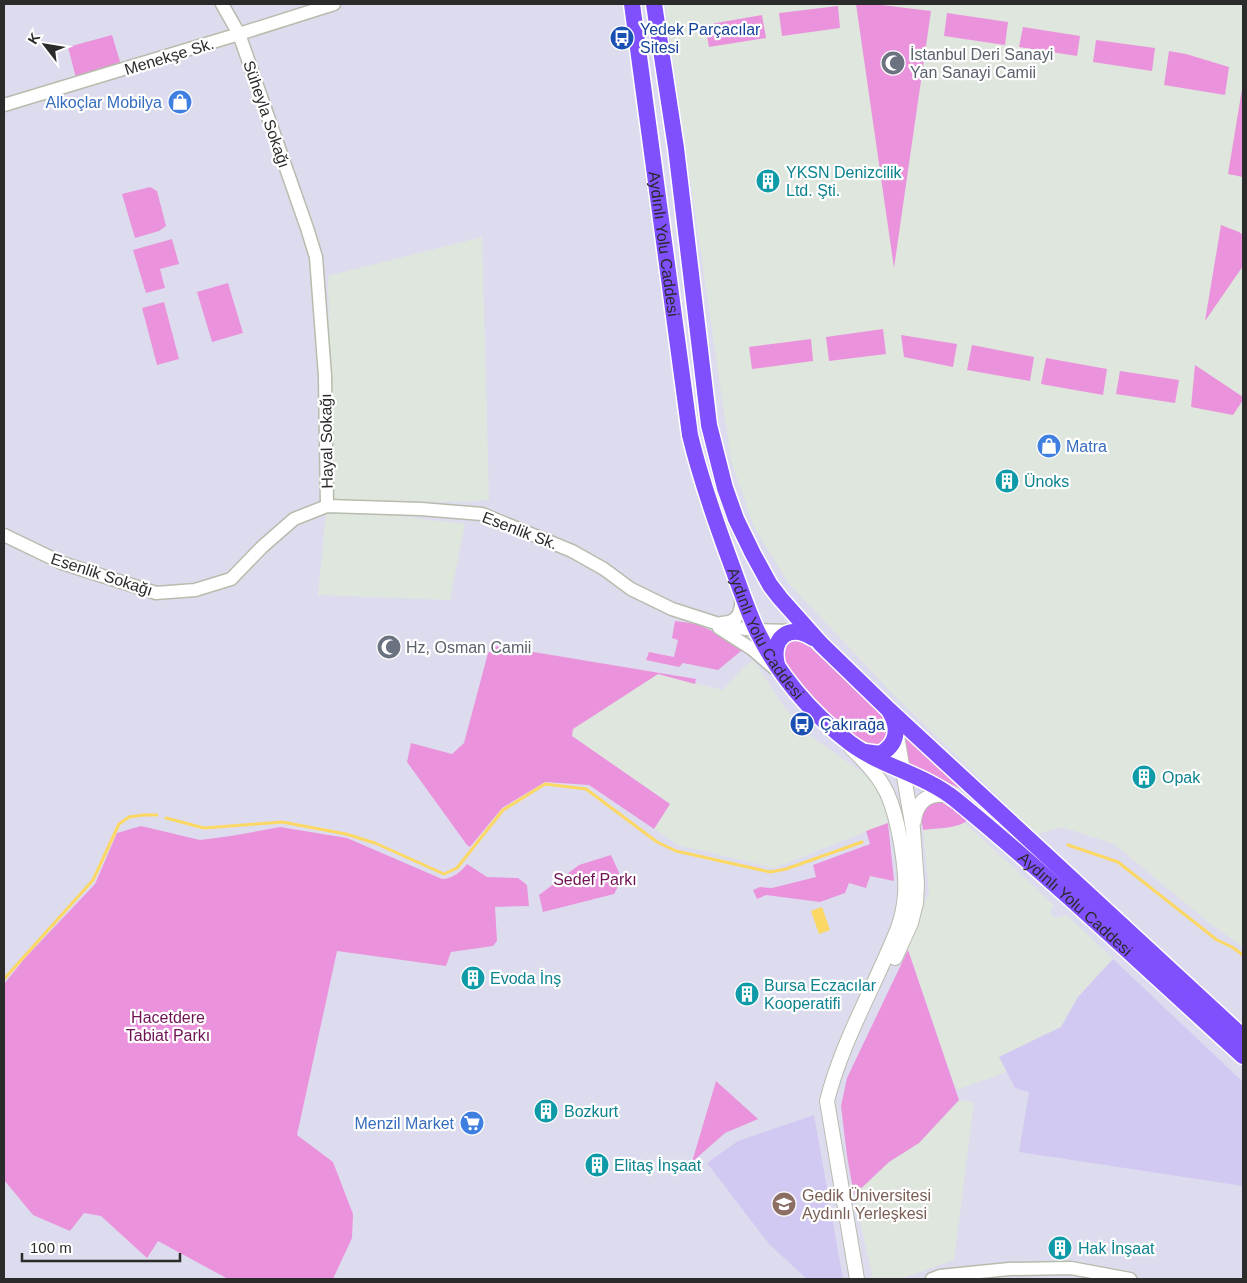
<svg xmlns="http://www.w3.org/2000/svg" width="1247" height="1283" font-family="Arial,sans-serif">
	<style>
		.industrial { fill: #dfe6dd }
		.education { fill: #d1c9f1 }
		.green { fill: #ea93dc }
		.water { fill: #fbd864 }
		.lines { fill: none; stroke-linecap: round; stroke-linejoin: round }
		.stream { stroke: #fbd864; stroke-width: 3 }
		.tertiary-casing { stroke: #b7bcac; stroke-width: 15 }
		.secondary-casing { stroke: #b7bcac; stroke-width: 16 }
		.primary-casing { stroke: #fff; stroke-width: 19 }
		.tertiary { stroke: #fff; stroke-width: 12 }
		.secondary { stroke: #fff; stroke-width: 14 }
		.primary { stroke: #8050ff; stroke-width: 16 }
		.labels { text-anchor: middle; stroke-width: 4.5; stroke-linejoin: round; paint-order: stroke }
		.transit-label { font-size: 16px; fill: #164399; stroke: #fff; text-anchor: start }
		.worship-label { font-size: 16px; fill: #5b616d; stroke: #fff; text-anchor: start }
		.street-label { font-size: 16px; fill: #2b2b2b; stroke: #fff }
		.shop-label { font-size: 16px; fill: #366cbe; stroke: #fff; text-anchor: end }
		.culture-label { font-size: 16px; fill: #0d838f; stroke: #fff; text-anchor: start }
		.park-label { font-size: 16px; fill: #701354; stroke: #fff }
		.education-label { font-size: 16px; fill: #785e54; stroke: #fff; text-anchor: start }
	</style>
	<rect width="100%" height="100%" fill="#dddcee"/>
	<!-- industrial -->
	<g class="industrial">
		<path d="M 665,4 L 1243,4 L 1243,947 L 1208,922 L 1114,844 L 1062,827 L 1037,834 L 891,692 L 789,584 L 754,527 L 731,461 Z"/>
		<path d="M 482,237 L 489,500 L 464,502 L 333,500 L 328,276 Z"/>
		<path d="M 326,514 L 382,514 L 465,524 L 450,600 L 318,595 Z"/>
		<path d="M 754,661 L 782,704 L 809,735 L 862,772 L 874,784 L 883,804 L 888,823 L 774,868 L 678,845 L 654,829 L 670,804 L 572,736 L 573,728 L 658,674 L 723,690 L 746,665 Z"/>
		<path d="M 965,823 L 1054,905 L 1050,913 L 1055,918 L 1067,915 L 1113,959 L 1078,997 L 1061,1027 L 999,1057 L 1007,1072 L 956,1090 L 908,950 L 929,892 L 923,830 L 952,827 Z"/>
		<path d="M 959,1100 L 974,1102 L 954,1260 L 900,1279 L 873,1279 L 854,1195 L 889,1162 L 919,1143 Z"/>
	</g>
	<!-- education -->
	<g class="education">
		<path d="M 1113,959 L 1243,1082 L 1243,1186 L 1019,1152 L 1029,1092 L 1015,1088 L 999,1057 L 1061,1027 L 1078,997 Z"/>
		<path d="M 814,1115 L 843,1279 L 807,1279 L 769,1244 L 707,1163 L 738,1141 Z"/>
	</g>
	<!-- green -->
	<g class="green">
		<path d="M 856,4 L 873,4 L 931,11 L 894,268 Z"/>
		<path d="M 838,6 L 840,28 L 782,36 L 779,13 Z"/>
		<path d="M 947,13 L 1008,22 L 1005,45 L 944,36 Z"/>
		<path d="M 762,15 L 766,38 L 709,47 L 705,25 Z"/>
		<path d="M 1023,27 L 1080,36 L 1077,56 L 1019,47 Z"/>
		<path d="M 112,35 L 121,65 L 76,78 L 68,47 Z"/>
		<path d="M 1096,40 L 1155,48 L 1152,71 L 1093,62 Z"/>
		<path d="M 1169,51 L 1186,54 L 1229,67 L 1225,95 L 1164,85 Z"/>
		<path d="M 1243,83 L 1243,177 L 1228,174 Z"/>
		<path d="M 150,187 L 157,191 L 166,226 L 159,231 L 135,238 L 122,194 Z"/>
		<path d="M 1221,225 L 1239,232 L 1243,235 L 1243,266 L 1205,321 Z"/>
		<path d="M 172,239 L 179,264 L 160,269 L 165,288 L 146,293 L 133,250 Z"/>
		<path d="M 228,283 L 243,333 L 212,342 L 197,292 Z"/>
		<path d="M 164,302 L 179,359 L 157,365 L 142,308 Z"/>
		<path d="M 883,329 L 886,354 L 829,361 L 826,337 Z"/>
		<path d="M 901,335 L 957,344 L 953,367 L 904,357 Z"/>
		<path d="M 811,339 L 813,361 L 752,369 L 749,347 Z"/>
		<path d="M 972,345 L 1034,357 L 1030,381 L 967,370 Z"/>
		<path d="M 1046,358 L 1107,369 L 1103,395 L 1041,384 Z"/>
		<path d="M 1195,365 L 1243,397 L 1243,400 L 1233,415 L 1191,407 Z"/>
		<path d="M 1120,371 L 1179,380 L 1175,403 L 1116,394 Z"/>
		<path d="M 675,621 L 697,624 L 742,645 L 741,651 L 718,670 L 683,663 L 679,667 L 646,660 L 649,652 L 674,657 L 678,640 L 672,638 Z"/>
		<path d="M 795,639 L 810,647 L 885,717 C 889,725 888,735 883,743 L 874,745 C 845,737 805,693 789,667 C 787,664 784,660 783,657 C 782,653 784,646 786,642 Z"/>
		<path d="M 497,646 L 696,679 L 695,684 L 658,674 L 573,729 L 572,736 L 670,804 L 654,829 L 589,785 L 545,782 L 502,808 L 470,847 L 467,845 L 407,762 L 411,743 L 452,754 L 464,743 L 488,653 Z"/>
		<path d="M 907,735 L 964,788 L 963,790 L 909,764 L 905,737 Z"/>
		<path d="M 936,800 L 941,802 L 969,819 C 959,829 937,828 923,830 L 920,810 Z"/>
		<path d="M 888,823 L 894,881 L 870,876 L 866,888 L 849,883 L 845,893 L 820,902 L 766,895 L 757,899 L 753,890 L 760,887 L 772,888 L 816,877 L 813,865 L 870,844 L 866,831 Z"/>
		<path d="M 141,826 L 200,840 L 231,836 L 280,827 L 347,838 L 442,879 C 452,879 461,872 467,864 L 487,877 L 518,878 L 527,885 L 529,906 L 495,907 L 497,941 L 493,946 L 451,952 L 446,966 L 337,951 L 297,1135 L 333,1162 L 353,1214 L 352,1238 L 333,1279 L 228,1279 L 158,1241 L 147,1258 L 101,1216 L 84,1213 L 70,1231 L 33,1215 L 4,1180 L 4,984 L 25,958 L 95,884 L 117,833 Z"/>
		<path d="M 611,855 L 622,879 L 614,894 L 543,912 L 539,895 L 579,865 Z"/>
		<path d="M 908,950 L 959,1100 L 919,1143 L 889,1162 L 854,1195 L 847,1156 L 841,1106 L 847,1078 Z"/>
		<path d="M 716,1081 L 758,1119 L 725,1133 L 692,1162 Z"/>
	</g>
	<!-- water -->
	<path class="water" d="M 822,907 L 830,930 L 819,934 L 811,911 Z"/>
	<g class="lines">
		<!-- stream -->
		<g class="stream">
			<path d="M 166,818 L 204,828 L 282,822 L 346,834 L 375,843 L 444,874 L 457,868 L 503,810 L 545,784 L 586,789 L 657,842 L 676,851 L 770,872 L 786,869 L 862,842"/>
			<path d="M 1068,845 L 1118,862 L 1217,940 L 1232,947 L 1243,955"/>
			<path d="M 4,979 L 93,880 L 119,824 L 129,817 L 143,815 L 157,815"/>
		</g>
		<defs>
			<g id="tertiary">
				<path d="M 222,4 L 239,34 L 307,228 L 316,257 L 325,376 L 327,506"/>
				<path d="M 4,105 L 239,34 L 334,4"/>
				<path d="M 4,535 L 62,563 L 156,593 L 195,590 L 231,579 L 262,547 L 294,519 L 327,506 L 421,509 L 482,514 L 572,551 L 604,569 L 631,589 L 672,609 L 728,627 L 756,630 L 793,631"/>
				<path d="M 721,623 C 739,623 742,611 741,596"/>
				<path d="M 719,628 L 752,649 L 774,668"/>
				<path d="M 932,1279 L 940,1276 L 1009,1269 L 1071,1268 L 1130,1279"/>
			</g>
			<g id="secondary">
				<path d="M 851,748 C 865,761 879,776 887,793 C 898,817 907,868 905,895 C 904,906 902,917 898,928 C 875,986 842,1041 827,1101 L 857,1279"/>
				<path d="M 914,821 C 916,800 932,790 951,797"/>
				<path d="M 895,958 L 911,923 L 916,903 L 917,884 L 913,829 L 896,730"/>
			</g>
			<g id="primary">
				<path id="s1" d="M 632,4 L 690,435 C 700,477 714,517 729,558 C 738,582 746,607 757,631 C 778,674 811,713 850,743 C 882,767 924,774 956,800 C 1055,881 1148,970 1243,1056"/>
				<path d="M 654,4 L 676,148 L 709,425 L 725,488 L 736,519 L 753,554 L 770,585 L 780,598 L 821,644 L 889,710 L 1243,1037"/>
				<path d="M 777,665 C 770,638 789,623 813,638"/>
				<path d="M 865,752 L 880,754 C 897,745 900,729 890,712"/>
			</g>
		</defs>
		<!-- tertiary casing -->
		<use href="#tertiary" class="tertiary-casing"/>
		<!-- secondary casing -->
		<use href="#secondary" class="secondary-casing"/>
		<!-- primary casing -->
		<use href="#primary" class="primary-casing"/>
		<!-- tertiary -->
		<use href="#tertiary" class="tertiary"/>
		<!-- secondary -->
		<use href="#secondary" class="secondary"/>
		<!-- primary -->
		<use href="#primary" class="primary"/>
	</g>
	<!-- icons -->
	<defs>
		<symbol id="bus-disc" viewBox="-11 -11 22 22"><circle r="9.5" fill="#1a4fb4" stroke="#fff"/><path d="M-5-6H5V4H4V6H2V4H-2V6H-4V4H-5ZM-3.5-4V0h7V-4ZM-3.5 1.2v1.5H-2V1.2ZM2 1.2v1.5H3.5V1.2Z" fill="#fff"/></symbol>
		<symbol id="mosque-disc" viewBox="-11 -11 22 22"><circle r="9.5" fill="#6b7280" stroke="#fff"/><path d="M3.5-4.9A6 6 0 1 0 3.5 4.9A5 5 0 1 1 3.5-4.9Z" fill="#fff"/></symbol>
		<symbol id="shop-disc" viewBox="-11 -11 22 22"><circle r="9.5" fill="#3f7fe0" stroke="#fff"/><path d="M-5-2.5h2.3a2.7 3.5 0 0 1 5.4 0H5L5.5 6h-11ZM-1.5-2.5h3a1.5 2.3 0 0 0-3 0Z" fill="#fff"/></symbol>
		<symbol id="building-disc" viewBox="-11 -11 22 22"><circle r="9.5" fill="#0f9aa8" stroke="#fff"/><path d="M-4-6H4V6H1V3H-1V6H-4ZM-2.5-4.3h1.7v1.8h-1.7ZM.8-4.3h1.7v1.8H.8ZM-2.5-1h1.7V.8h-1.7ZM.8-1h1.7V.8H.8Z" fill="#fff"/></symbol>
		<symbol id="supermarket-disc" viewBox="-11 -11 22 22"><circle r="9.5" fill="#3f7fe0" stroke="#fff"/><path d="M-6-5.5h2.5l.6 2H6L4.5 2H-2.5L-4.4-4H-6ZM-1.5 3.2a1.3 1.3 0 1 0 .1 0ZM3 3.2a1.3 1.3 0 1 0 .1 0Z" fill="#fff"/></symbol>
		<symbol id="university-disc" viewBox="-11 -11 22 22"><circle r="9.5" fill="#8d6e63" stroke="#fff"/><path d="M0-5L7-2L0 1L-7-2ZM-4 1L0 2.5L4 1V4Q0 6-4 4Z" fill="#fff"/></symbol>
	</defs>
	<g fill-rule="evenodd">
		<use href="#bus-disc" x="608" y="24" width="28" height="28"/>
		<use href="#mosque-disc" x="879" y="49" width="28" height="28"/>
		<use href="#shop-disc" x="166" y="88" width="28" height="28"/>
		<use href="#building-disc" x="754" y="167" width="28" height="28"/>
		<use href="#shop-disc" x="1035" y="432" width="28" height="28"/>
		<use href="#building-disc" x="993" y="467" width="28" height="28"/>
		<use href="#mosque-disc" x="375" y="633" width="28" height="28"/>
		<use href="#bus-disc" x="788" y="710" width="28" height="28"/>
		<use href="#building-disc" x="1130" y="763" width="28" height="28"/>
		<use href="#building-disc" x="459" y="964" width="28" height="28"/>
		<use href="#building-disc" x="733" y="980" width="28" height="28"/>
		<use href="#building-disc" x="532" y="1097" width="28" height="28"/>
		<use href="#supermarket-disc" x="458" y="1109" width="28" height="28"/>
		<use href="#building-disc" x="583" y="1151" width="28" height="28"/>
		<use href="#university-disc" x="770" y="1190" width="28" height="28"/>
		<use href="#building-disc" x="1046" y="1234" width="28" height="28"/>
	</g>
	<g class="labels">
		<!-- transit labels -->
		<g class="transit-label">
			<text x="640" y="35">Yedek Parçacılar<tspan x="640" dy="18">Sitesi</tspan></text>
			<text x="820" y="730">Çakırağa</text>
		</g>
		<!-- worship labels -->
		<g class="worship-label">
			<text x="910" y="60">İstanbul Deri Sanayi<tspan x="910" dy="18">Yan Sanayi Camii</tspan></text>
			<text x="406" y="653">Hz, Osman Camii</text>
		</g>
		<!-- street labels -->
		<g class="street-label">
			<text transform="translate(169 56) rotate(-17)" y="6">Menekşe Sk.</text>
			<text transform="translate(267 114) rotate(71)" y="6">Süheyla Sokağı</text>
			<text dy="6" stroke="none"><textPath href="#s1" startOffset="242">Aydınlı Yolu Caddesi</textPath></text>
			<text transform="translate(326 441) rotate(-91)" y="6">Hayal Sokağı</text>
			<text transform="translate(520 530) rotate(21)" y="6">Esenlik Sk.</text>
			<text transform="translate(102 574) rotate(18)" y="6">Esenlik Sokağı</text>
			<text dy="6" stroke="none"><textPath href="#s1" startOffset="648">Aydınlı Yolu Caddesi</textPath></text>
			<text dy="6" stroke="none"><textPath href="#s1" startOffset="1068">Aydınlı Yolu Caddesi</textPath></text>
		</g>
		<!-- shop labels -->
		<g class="shop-label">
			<text x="162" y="108">Alkoçlar Mobilya</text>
			<text x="1066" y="452" text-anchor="start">Matra</text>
			<text x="454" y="1129">Menzil Market</text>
		</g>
		<!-- culture labels -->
		<g class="culture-label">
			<text x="786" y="178">YKSN Denizcilik<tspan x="786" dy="18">Ltd. Şti.</tspan></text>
			<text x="1024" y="487">Ünoks</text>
			<text x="1162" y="783">Opak</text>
			<text x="490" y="984">Evoda İnş</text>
			<text x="764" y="991">Bursa Eczacılar<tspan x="764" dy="18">Kooperatifi</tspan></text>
			<text x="564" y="1117">Bozkurt</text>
			<text x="614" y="1171">Elitaş İnşaat</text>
			<text x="1078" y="1254">Hak İnşaat</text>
		</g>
		<!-- park labels -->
		<g class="park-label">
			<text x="595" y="885">Sedef Parkı</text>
			<text x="168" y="1023">Hacetdere<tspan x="168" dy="18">Tabiat Parkı</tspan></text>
		</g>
		<!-- education labels -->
		<g class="education-label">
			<text x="802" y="1201">Gedik Üniversitesi<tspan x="802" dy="18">Aydınlı Yerleşkesi</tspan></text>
		</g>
	</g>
	<!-- border -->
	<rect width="1247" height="1283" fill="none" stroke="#2b2b2b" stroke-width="10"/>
	<!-- north arrow -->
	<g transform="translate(45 45) rotate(301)" stroke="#ffffff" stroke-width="4" paint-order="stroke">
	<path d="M0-4L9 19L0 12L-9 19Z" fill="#2b2b2b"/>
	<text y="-8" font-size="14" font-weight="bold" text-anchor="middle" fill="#2b2b2b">K</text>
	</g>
	<!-- scale -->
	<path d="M22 1253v8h158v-8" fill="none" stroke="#2b2b2b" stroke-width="2.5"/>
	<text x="30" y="1253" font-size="15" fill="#2b2b2b" stroke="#ffffff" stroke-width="4" paint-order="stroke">100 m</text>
</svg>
